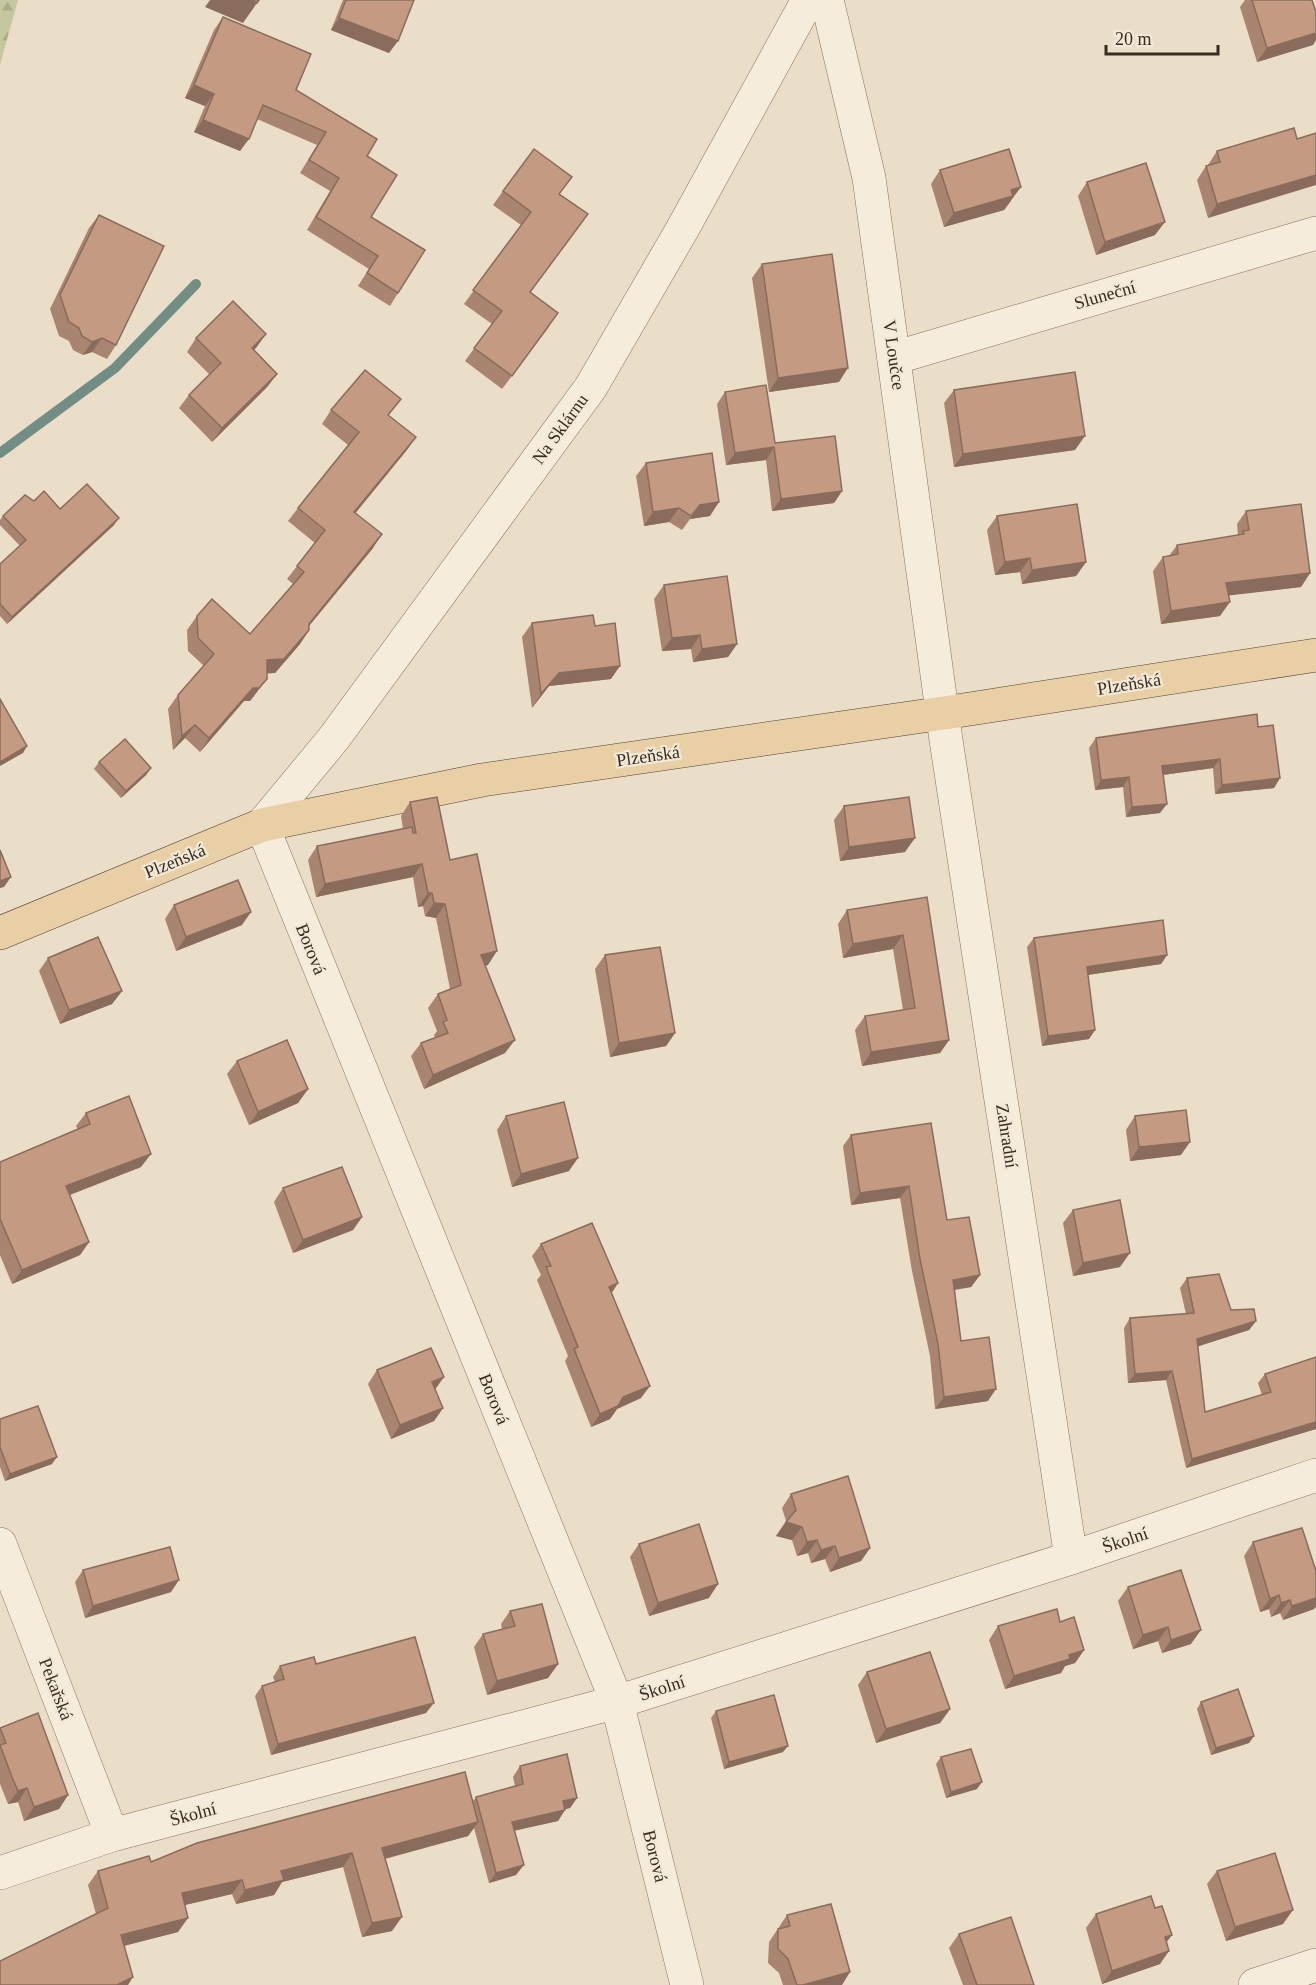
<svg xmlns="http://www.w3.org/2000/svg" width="1316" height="1985" font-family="Georgia,serif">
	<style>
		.forest { fill: url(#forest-firs) }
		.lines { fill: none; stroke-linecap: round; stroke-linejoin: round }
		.stream { stroke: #718d84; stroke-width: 10 }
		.minor-casing { stroke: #857160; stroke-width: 34 }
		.major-casing { stroke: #534033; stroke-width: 34 }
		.minor { stroke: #f6ecdc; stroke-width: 33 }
		.major { stroke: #e9cfa6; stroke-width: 33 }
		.wall { fill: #a98471 }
		.shaded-wall { fill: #896c5c }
		.building { fill: #c49a83; stroke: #896c5c; stroke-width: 1.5 }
		.labels { text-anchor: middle; stroke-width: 4.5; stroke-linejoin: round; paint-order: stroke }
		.street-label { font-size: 18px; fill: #372b22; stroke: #f2e9d8 }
	</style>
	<defs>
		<pattern id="forest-firs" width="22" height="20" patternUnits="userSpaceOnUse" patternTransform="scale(1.5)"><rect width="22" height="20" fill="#c5c79e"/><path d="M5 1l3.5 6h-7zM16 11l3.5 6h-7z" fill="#aaab88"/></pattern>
	</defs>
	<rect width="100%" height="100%" fill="#eadec9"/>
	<!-- forest -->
	<path class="forest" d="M 0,0 L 18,0 L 0,65 Z"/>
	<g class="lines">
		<!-- stream -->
		<path class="stream" d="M 0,453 L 115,368 L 196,284"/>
		<defs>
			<g id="minor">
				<path d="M 827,0 L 869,178 L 946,740 L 1071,1558"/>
				<path d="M 894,358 L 1316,233"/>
				<path d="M 0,1544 L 112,1835"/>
				<path d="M 0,1873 L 112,1835 L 617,1702 L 1071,1558 L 1316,1475"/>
				<path d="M 687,1985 L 617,1702 L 262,825 L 334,738 L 591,387 L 683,228 L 808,0"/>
				<path d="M 1255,1985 L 1316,1965"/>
			</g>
			<path id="major" d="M 0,933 L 262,825 L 482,780 L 944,713 L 1316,655"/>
		</defs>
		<!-- minor casing -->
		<use href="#minor" class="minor-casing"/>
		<!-- major casing -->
		<use href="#major" class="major-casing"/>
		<!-- minor -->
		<use href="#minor" class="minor"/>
		<!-- major -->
		<use href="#major" class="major"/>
	</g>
	<!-- wall -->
	<g class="wall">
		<path d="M 343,0 L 414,0 L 389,53 L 331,30 Z"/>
		<path d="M 1245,0 L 1252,0 L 1313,45 L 1257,62 L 1240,7 Z"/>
		<path d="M 223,17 L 296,90 L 367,156 L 371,217 L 398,293 L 390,306 L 358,286 L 369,269 L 307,230 L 330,191 L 300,173 L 317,145 L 257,119 L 240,151 L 194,132 L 205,106 L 185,98 L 214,30 Z"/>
		<path d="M 1297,139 L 1208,218 L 1197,180 L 1206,166 L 1208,166 L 1208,165 L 1217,151 Z"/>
		<path d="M 940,170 L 1011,201 L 1004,210 L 944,227 L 931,184 Z"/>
		<path d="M 1087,182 L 1155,235 L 1096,255 L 1078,196 Z"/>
		<path d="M 503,191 L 560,194 L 588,214 L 530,293 L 549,327 L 502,389 L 465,361 L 492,324 L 464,304 L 521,225 L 493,205 Z"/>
		<path d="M 99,215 L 116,345 L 107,359 L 92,352 L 83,355 L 73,350 L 69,341 L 59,336 L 50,309 L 89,228 Z"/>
		<path d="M 762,264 L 839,382 L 769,392 L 752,278 Z"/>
		<path d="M 266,334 L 254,350 L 277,374 L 267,387 L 212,442 L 179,408 L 189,395 L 210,375 L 187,352 L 196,338 Z"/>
		<path d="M 954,390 L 1075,450 L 954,467 L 944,403 Z"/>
		<path d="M 725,392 L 775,443 L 842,491 L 834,503 L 772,511 L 766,460 L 726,465 L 717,404 Z"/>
		<path d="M 331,410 L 389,416 L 416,437 L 406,451 L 355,513 L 373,548 L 309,626 L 309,630 L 300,644 L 275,673 L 267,673 L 257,692 L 250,701 L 244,701 L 200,752 L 185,738 L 173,750 L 168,709 L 178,695 L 204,666 L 188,651 L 187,630 L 197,616 L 250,634 L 293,584 L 287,579 L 315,543 L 288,521 L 298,508 L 348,445 L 322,424 Z"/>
		<path d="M 646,463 L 710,516 L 690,519 L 682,530 L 669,522 L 644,526 L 636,476 Z"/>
		<path d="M 34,501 L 114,525 L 7,624 L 0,616 L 0,564 L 20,546 L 0,525 L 0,520 L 3,516 Z"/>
		<path d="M 1246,511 L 1310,573 L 1301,587 L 1228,595 L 1220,616 L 1161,624 L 1153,571 L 1163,557 L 1169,556 L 1177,545 L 1238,535 L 1237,524 Z"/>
		<path d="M 997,516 L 1086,562 L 1076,576 L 1022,584 L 1020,572 L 995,575 L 987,530 Z"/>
		<path d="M 664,585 L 737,644 L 728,657 L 693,662 L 691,649 L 662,651 L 654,599 Z"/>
		<path d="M 532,623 L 595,626 L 611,679 L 549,686 L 532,708 L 522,637 Z"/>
		<path d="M 1258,727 L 1280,778 L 1274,788 L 1215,794 L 1213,768 L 1163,775 L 1160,813 L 1126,817 L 1123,787 L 1095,790 L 1089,748 L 1096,738 Z"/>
		<path d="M 99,762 L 151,768 L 146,775 L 121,798 L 94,769 Z"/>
		<path d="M 410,802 L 450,860 L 488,965 L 485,966 L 505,1053 L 424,1089 L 411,1056 L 421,1043 L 435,1038 L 434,1035 L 437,1031 L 428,1008 L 438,994 L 450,989 L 436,918 L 425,916 L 423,906 L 418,907 L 413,877 L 316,897 L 308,860 L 317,846 L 403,829 L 401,816 Z"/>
		<path d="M 844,806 L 905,852 L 840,861 L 834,820 Z"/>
		<path d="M 927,897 L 949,1040 L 940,1053 L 862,1066 L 855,1030 L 865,1016 L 903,1010 L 899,985 L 893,949 L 843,958 L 838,924 L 847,910 Z"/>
		<path d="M 174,905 L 242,925 L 176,951 L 165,919 Z"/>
		<path d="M 1034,938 L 1167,955 L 1161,964 L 1088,975 L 1095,1030 L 1089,1039 L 1042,1046 L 1027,947 Z"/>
		<path d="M 605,955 L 675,1033 L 666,1046 L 610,1057 L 595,969 Z"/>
		<path d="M 48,958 L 122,991 L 112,1004 L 60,1024 L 39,971 Z"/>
		<path d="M 237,1061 L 308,1089 L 298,1103 L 249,1125 L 227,1074 Z"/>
		<path d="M 86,1113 L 141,1167 L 70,1195 L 89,1242 L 80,1255 L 12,1284 L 0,1255 L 0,1162 L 78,1130 L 76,1126 Z"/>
		<path d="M 506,1116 L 569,1171 L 512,1187 L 497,1130 Z"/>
		<path d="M 1135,1116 L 1181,1155 L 1130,1161 L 1126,1130 Z"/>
		<path d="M 851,1135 L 947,1220 L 980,1275 L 971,1287 L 955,1290 L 961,1341 L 988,1401 L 935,1409 L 930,1356 L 912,1271 L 900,1198 L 851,1205 L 843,1146 Z"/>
		<path d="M 283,1188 L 362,1217 L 353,1230 L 293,1253 L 274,1202 Z"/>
		<path d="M 1073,1210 L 1120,1267 L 1073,1276 L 1063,1223 Z"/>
		<path d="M 541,1244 L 612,1293 L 641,1398 L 617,1409 L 610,1419 L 591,1427 L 565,1361 L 568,1356 L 537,1280 L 541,1275 L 532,1256 Z"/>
		<path d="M 1187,1278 L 1231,1310 L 1256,1321 L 1249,1330 L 1198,1346 L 1205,1412 L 1262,1395 L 1258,1383 L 1265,1374 L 1316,1357 L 1316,1429 L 1186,1468 L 1166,1380 L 1128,1383 L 1124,1328 L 1130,1318 L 1186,1314 L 1180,1288 Z"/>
		<path d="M 377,1370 L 435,1389 L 443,1408 L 434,1421 L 391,1439 L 368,1384 Z"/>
		<path d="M 0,1419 L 52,1464 L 5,1481 L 0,1467 Z"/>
		<path d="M 791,1494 L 870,1548 L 861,1561 L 830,1572 L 825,1559 L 811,1563 L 808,1553 L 797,1556 L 792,1540 L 776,1536 L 786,1521 L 782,1508 Z"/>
		<path d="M 1253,1542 L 1314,1609 L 1283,1620 L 1280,1613 L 1271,1617 L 1269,1609 L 1260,1612 L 1244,1556 Z"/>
		<path d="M 639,1544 L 709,1598 L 649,1616 L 630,1557 Z"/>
		<path d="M 83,1570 L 171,1592 L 85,1618 L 75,1582 Z"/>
		<path d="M 1128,1587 L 1191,1644 L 1162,1653 L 1158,1641 L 1133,1649 L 1118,1601 Z"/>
		<path d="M 510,1611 L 558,1664 L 548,1678 L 487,1695 L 474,1647 L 483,1634 L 502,1629 L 501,1624 Z"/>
		<path d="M 1060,1622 L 1084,1650 L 1075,1663 L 1065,1666 L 1061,1673 L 1005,1689 L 989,1640 L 998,1626 Z"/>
		<path d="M 316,1664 L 426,1713 L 271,1755 L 255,1696 L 262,1686 L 275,1682 L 273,1677 L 280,1666 Z"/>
		<path d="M 867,1672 L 950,1709 L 940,1723 L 876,1743 L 858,1685 Z"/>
		<path d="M 1201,1702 L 1254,1736 L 1249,1743 L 1211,1755 L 1197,1709 Z"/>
		<path d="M 716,1711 L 783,1752 L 724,1769 L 711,1718 Z"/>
		<path d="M 0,1728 L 68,1795 L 59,1809 L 24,1821 L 18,1802 L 8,1804 L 0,1784 Z"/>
		<path d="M 941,1757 L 977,1789 L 946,1798 L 936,1764 Z"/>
		<path d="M 520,1766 L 577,1798 L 570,1808 L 565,1809 L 558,1821 L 514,1830 L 516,1875 L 489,1883 L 474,1828 L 468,1836 L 385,1859 L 392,1931 L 362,1937 L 343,1867 L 282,1882 L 274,1895 L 236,1904 L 232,1894 L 185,1905 L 178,1932 L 124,1946 L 96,1914 L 88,1885 L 98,1871 L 473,1801 L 476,1797 L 515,1786 L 513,1777 Z"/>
		<path d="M 1217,1871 L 1283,1924 L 1226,1941 L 1207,1884 Z"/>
		<path d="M 1155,1908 L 1172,1935 L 1166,1942 L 1160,1964 L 1102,1984 L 1086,1928 L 1096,1914 Z"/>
		<path d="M 787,1915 L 842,1985 L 783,1985 L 779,1973 L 768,1963 L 769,1942 Z"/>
		<path d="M 959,1934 L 1034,1985 L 963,1985 L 949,1948 Z"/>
	</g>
	<!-- shaded-wall -->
	<g class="shaded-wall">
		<path d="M 210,0 L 250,0 L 257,3 L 243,23 L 205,7 Z"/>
		<path d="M 339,18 L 398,41 L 389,53 L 331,30 Z"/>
		<path d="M 1316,33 L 1316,40 L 1313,45 L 1257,62 L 1267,48 Z"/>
		<path d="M 194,85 L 214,94 L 205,106 L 185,98 Z"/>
		<path d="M 203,120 L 249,139 L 240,151 L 194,132 Z"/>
		<path d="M 1316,175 L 1316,185 L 1208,218 L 1217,204 Z"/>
		<path d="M 1021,187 L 1004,210 L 944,227 L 954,213 L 1011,190 Z"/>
		<path d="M 1165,222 L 1155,235 L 1096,255 L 1105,242 Z"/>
		<path d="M 266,334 L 256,348 L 242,361 L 252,348 Z"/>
		<path d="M 102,338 L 92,352 L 83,355 L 92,342 Z"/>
		<path d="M 848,368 L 839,382 L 769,392 L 778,378 Z"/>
		<path d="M 277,374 L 267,387 L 212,442 L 222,428 Z"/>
		<path d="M 1085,436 L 1075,450 L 954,467 L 963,454 Z"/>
		<path d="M 416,437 L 406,451 L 345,526 L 354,512 Z"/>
		<path d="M 774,447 L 766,460 L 726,465 L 735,453 Z"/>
		<path d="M 842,491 L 834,503 L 772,511 L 781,499 Z"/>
		<path d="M 719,502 L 710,516 L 690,519 L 682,530 L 700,505 Z"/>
		<path d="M 679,508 L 669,522 L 644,526 L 653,512 Z"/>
		<path d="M 119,518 L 114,525 L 7,624 L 12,617 Z"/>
		<path d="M 382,534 L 373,548 L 299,638 L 309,624 Z"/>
		<path d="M 1030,558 L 1020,572 L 995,575 L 1005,562 Z"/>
		<path d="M 1086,562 L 1076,576 L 1022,584 L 1032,570 Z"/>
		<path d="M 1310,573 L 1301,587 L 1216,597 L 1226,583 Z"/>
		<path d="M 1230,602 L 1220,616 L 1161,624 L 1171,611 Z"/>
		<path d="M 309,630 L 300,644 L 275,673 L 258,674 L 267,660 Z"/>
		<path d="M 700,635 L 691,649 L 662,651 L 672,638 Z"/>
		<path d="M 737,644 L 728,657 L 693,662 L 702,649 Z"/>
		<path d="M 620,666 L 611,679 L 549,686 L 532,708 L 541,694 L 559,673 Z"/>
		<path d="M 267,679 L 250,701 L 244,701 L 200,752 L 209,738 L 253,688 Z"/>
		<path d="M 195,725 L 185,738 L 173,750 L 182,736 Z"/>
		<path d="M 27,746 L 23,753 L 0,766 L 0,762 Z"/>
		<path d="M 1220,759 L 1213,768 L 1155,776 L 1162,766 Z"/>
		<path d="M 151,768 L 146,775 L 121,798 L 126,791 Z"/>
		<path d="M 1129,777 L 1123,787 L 1095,790 L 1101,780 Z"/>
		<path d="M 1280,778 L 1274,788 L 1215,794 L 1222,785 Z"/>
		<path d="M 1167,804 L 1160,813 L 1126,817 L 1132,807 Z"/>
		<path d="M 915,838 L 905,852 L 840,861 L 849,847 Z"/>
		<path d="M 422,864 L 413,877 L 316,897 L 325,884 Z"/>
		<path d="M 11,877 L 4,887 L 0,888 L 0,881 Z"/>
		<path d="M 428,893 L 432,893 L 423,906 L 418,907 Z"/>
		<path d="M 434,903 L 445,904 L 436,918 L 425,916 Z"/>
		<path d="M 251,912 L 242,925 L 176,951 L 186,937 Z"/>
		<path d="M 903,935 L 893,949 L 843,958 L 853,944 Z"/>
		<path d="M 497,951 L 488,965 L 471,968 L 481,955 Z"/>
		<path d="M 1167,955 L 1161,964 L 1080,976 L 1087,967 Z"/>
		<path d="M 122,991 L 112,1004 L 60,1024 L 69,1010 Z"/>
		<path d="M 1095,1030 L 1089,1039 L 1042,1046 L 1048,1036 Z"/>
		<path d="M 675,1033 L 666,1046 L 610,1057 L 619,1043 Z"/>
		<path d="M 515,1040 L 505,1053 L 424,1089 L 433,1075 Z"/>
		<path d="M 949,1040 L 940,1053 L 862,1066 L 871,1052 Z"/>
		<path d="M 308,1089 L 298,1103 L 249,1125 L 258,1112 Z"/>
		<path d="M 1190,1142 L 1181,1155 L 1130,1161 L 1139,1147 Z"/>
		<path d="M 151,1154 L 141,1167 L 56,1200 L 66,1186 Z"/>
		<path d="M 578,1158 L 569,1171 L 512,1187 L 521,1174 Z"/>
		<path d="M 909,1186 L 900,1198 L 851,1205 L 860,1193 Z"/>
		<path d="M 362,1217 L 353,1230 L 293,1253 L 303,1240 Z"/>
		<path d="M 89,1242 L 80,1255 L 12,1284 L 22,1270 Z"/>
		<path d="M 1130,1253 L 1120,1267 L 1073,1276 L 1083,1263 Z"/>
		<path d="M 980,1275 L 971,1287 L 945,1291 L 953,1280 Z"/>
		<path d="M 618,1283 L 610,1296 L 609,1287 Z"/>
		<path d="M 1256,1321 L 1249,1330 L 1190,1349 L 1197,1339 Z"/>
		<path d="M 1172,1371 L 1166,1380 L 1128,1383 L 1135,1374 Z"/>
		<path d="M 444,1377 L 434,1391 L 432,1382 Z"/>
		<path d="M 650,1386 L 641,1398 L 617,1409 L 610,1419 L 591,1427 L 600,1414 L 623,1397 Z"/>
		<path d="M 996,1389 L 988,1401 L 935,1409 L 944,1397 Z"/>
		<path d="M 443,1408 L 434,1421 L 391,1439 L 400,1425 Z"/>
		<path d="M 1316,1422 L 1316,1429 L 1186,1468 L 1192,1459 Z"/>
		<path d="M 57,1457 L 52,1464 L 5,1481 L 10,1474 Z"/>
		<path d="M 786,1522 L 802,1527 L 792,1540 L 776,1536 Z"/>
		<path d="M 817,1540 L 808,1553 L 797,1556 L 807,1542 Z"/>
		<path d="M 835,1546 L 825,1559 L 811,1563 L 821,1550 Z"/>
		<path d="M 870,1548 L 861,1561 L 830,1572 L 839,1558 Z"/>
		<path d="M 179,1580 L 171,1592 L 85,1618 L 93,1606 Z"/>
		<path d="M 718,1584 L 709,1598 L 649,1616 L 658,1603 Z"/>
		<path d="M 1279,1595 L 1269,1609 L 1260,1612 L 1270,1599 Z"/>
		<path d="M 1316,1598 L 1316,1607 L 1314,1609 L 1283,1620 L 1292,1606 Z"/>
		<path d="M 1290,1600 L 1280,1613 L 1271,1617 L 1281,1603 Z"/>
		<path d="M 1168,1627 L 1158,1641 L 1133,1649 L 1143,1635 Z"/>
		<path d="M 1201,1630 L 1191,1644 L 1162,1653 L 1171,1640 Z"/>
		<path d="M 1084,1650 L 1075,1663 L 1065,1666 L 1061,1673 L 1005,1689 L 1014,1676 Z"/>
		<path d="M 558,1664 L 548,1678 L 487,1695 L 497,1681 Z"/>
		<path d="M 434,1703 L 426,1713 L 271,1755 L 278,1744 Z"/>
		<path d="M 950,1709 L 940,1723 L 876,1743 L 886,1729 Z"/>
		<path d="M 1254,1736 L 1249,1743 L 1211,1755 L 1216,1748 Z"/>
		<path d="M 788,1746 L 783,1752 L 724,1769 L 729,1762 Z"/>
		<path d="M 982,1782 L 977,1789 L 946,1798 L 951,1792 Z"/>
		<path d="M 27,1788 L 18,1802 L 8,1804 L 18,1791 Z"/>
		<path d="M 68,1795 L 59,1809 L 24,1821 L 34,1807 Z"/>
		<path d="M 577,1798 L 570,1808 L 556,1811 L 563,1801 Z"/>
		<path d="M 565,1810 L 558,1821 L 505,1833 L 512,1822 Z"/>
		<path d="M 478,1822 L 468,1836 L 372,1862 L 382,1848 Z"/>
		<path d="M 352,1853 L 343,1867 L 282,1882 L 274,1895 L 236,1904 L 245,1890 L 281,1871 Z"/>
		<path d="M 524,1865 L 516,1875 L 489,1883 L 496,1873 Z"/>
		<path d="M 242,1880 L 232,1894 L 172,1908 L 182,1893 Z"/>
		<path d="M 1293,1910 L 1283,1924 L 1226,1941 L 1235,1927 Z"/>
		<path d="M 402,1917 L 392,1931 L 362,1937 L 372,1923 Z"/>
		<path d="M 188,1918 L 178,1932 L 111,1949 L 121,1935 Z"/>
		<path d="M 1172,1935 L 1162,1948 L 1165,1937 Z"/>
		<path d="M 1169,1951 L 1160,1964 L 1102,1984 L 1112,1971 Z"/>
		<path d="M 850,1972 L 842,1985 L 803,1985 Z"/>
		<path d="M 133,1977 L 128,1985 L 117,1985 Z"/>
	</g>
	<!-- building -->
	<g class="building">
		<path d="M 250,0 L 259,0 L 257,3 Z"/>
		<path d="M 346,0 L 414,0 L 398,41 L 339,18 Z"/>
		<path d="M 1252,0 L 1312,0 L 1316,12 L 1316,33 L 1267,48 Z"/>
		<path d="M 223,17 L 311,54 L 296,90 L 377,139 L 367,156 L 397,175 L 371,217 L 425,250 L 398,293 L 367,273 L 378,256 L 316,217 L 339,178 L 309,160 L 326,132 L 263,105 L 249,139 L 203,120 L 214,94 L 194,85 Z"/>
		<path d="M 1294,128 L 1297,139 L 1316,133 L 1316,175 L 1217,204 L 1206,166 L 1220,162 L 1217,151 Z"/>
		<path d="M 534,149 L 572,177 L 559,194 L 588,214 L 530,292 L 558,313 L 512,376 L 474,348 L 502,311 L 473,290 L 531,212 L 503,191 Z"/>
		<path d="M 1009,149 L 1021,187 L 1011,190 L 1013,196 L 954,213 L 940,170 Z"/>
		<path d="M 1146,163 L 1165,222 L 1105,242 L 1087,182 Z"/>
		<path d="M 99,215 L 164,246 L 116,345 L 102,338 L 92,342 L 82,336 L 79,328 L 69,322 L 60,295 Z"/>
		<path d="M 832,254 L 848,368 L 778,378 L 762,264 Z"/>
		<path d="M 233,301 L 266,334 L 252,348 L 277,374 L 222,428 L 189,395 L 221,363 L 196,338 Z"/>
		<path d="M 365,370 L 401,399 L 388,415 L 416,437 L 354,512 L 382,534 L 309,624 L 309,630 L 284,659 L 267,660 L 267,679 L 259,688 L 253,688 L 209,738 L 195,725 L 182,736 L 178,695 L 214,654 L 198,638 L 197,616 L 212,599 L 250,634 L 304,572 L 297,566 L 325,530 L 298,508 L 359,432 L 331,410 Z"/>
		<path d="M 1075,372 L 1085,436 L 963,454 L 954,390 Z"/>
		<path d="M 766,385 L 775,443 L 835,436 L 842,491 L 781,499 L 774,447 L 735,453 L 725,392 Z"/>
		<path d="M 712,453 L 719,502 L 700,505 L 691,516 L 679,508 L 653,512 L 646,463 Z"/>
		<path d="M 87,484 L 119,518 L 12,617 L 0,604 L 0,564 L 26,540 L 3,516 L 25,495 L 34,501 L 44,491 L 60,509 Z"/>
		<path d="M 1077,504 L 1086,562 L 1032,570 L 1030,558 L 1005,562 L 997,516 Z"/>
		<path d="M 1301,504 L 1310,573 L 1226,583 L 1230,602 L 1171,611 L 1163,557 L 1178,554 L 1177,545 L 1244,534 L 1243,531 L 1249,530 L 1246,511 Z"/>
		<path d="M 727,576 L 737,644 L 702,649 L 700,635 L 672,638 L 664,585 Z"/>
		<path d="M 593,615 L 595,626 L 615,623 L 620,666 L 559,673 L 541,694 L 532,623 Z"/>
		<path d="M 0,699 L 27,746 L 0,762 Z"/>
		<path d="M 1257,714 L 1258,727 L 1273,725 L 1280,778 L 1222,785 L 1220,759 L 1162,766 L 1167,804 L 1132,807 L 1129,777 L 1101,780 L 1096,738 Z"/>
		<path d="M 125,739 L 151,768 L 126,791 L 99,762 Z"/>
		<path d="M 437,797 L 450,860 L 477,854 L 497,951 L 481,955 L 515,1040 L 433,1075 L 421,1043 L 448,1033 L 443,1022 L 447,1020 L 438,994 L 461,985 L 445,904 L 434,903 L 432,893 L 428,893 L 422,864 L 325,884 L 317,846 L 412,827 L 413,833 L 416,833 L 410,802 Z"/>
		<path d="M 909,797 L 915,838 L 849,847 L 844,806 Z"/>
		<path d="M 0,850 L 11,877 L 0,881 Z"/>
		<path d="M 238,880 L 251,912 L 186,937 L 174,905 Z"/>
		<path d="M 927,897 L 949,1040 L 871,1052 L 865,1016 L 915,1008 L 909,971 L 903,935 L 853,944 L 847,910 Z"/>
		<path d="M 1163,920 L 1167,955 L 1087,967 L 1095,1030 L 1048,1036 L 1034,938 Z"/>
		<path d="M 98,937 L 122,991 L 69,1010 L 48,958 Z"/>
		<path d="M 660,947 L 675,1033 L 619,1043 L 605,955 Z"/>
		<path d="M 287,1040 L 308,1089 L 258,1112 L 237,1061 Z"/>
		<path d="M 129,1096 L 151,1154 L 66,1186 L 89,1242 L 22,1270 L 0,1219 L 0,1162 L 90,1124 L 86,1113 Z"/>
		<path d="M 564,1102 L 578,1158 L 521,1174 L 506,1116 Z"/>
		<path d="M 1186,1110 L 1190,1142 L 1139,1147 L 1135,1116 Z"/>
		<path d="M 931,1123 L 947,1220 L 969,1217 L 980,1275 L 953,1280 L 961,1341 L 989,1337 L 996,1389 L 944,1397 L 938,1344 L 920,1259 L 909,1186 L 860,1193 L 851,1135 Z"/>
		<path d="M 342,1167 L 362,1217 L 303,1240 L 283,1188 Z"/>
		<path d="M 1120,1200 L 1130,1253 L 1083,1263 L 1073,1210 Z"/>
		<path d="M 592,1223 L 618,1283 L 609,1287 L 650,1386 L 623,1397 L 618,1406 L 600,1414 L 574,1349 L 578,1347 L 546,1267 L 551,1266 L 541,1244 Z"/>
		<path d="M 1219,1274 L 1231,1310 L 1254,1309 L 1256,1321 L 1197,1339 L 1205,1412 L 1271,1392 L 1265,1374 L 1316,1357 L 1316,1422 L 1192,1459 L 1172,1371 L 1135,1374 L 1130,1318 L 1194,1313 L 1187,1278 Z"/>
		<path d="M 431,1348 L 444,1377 L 432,1382 L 443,1408 L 400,1425 L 377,1370 Z"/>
		<path d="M 38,1406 L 57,1457 L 10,1474 L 0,1447 L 0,1419 Z"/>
		<path d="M 848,1476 L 870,1548 L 839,1558 L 835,1546 L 821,1550 L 817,1540 L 807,1542 L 802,1527 L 786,1522 L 796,1510 L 791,1494 Z"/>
		<path d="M 699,1524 L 718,1584 L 658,1603 L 639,1544 Z"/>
		<path d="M 1302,1528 L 1316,1571 L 1316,1598 L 1292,1606 L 1290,1600 L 1281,1603 L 1279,1595 L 1270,1599 L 1253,1542 Z"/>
		<path d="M 170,1547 L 179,1580 L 93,1606 L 83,1570 Z"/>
		<path d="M 1181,1570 L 1201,1630 L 1171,1640 L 1168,1627 L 1143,1635 L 1128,1587 Z"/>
		<path d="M 542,1604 L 558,1664 L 497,1681 L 483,1634 L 515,1626 L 510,1611 Z"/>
		<path d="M 1057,1609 L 1060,1622 L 1074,1617 L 1084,1650 L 1069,1655 L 1070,1659 L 1014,1676 L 998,1626 Z"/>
		<path d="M 415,1637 L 434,1703 L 278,1744 L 262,1686 L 284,1679 L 280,1666 L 314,1657 L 316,1664 Z"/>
		<path d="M 930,1652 L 950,1709 L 886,1729 L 867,1672 Z"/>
		<path d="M 1238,1689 L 1254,1736 L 1216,1748 L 1201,1702 Z"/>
		<path d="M 774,1695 L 788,1746 L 729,1762 L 716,1711 Z"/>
		<path d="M 38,1713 L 68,1795 L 34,1807 L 27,1788 L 18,1791 L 12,1777 L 0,1745 L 6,1743 L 0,1728 Z"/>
		<path d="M 971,1749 L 982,1782 L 951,1792 L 941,1757 Z"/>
		<path d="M 567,1754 L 577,1798 L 563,1801 L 565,1810 L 512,1822 L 524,1865 L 496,1873 L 476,1797 L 523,1784 L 520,1766 Z"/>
		<path d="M 465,1772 L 478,1822 L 382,1848 L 402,1917 L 372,1923 L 352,1853 L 281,1871 L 284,1880 L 245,1890 L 242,1880 L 182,1893 L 188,1918 L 121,1935 L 133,1977 L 117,1985 L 0,1985 L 0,1961 L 108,1908 L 98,1871 L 149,1856 L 151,1862 L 197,1843 Z"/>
		<path d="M 1275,1853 L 1293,1910 L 1235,1927 L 1217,1871 Z"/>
		<path d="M 1151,1896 L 1155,1908 L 1162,1906 L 1172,1935 L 1165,1937 L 1169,1951 L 1112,1971 L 1096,1914 Z"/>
		<path d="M 831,1904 L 850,1972 L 803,1985 L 797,1985 L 788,1959 L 778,1949 L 778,1929 L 790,1926 L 787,1915 Z"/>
		<path d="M 1011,1917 L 1034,1985 L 977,1985 L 959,1934 Z"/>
	</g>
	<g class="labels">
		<!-- street labels -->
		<g class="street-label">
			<text transform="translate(1105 295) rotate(-16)" y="6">Sluneční</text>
			<text transform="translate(894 355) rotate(82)" y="6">V Loučce</text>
			<text transform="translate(560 429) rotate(-54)" y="6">Na Sklárnu</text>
			<text transform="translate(1129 684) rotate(-9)" y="6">Plzeňská</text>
			<text transform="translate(648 756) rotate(-8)" y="6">Plzeňská</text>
			<text transform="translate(175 861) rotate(-22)" y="6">Plzeňská</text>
			<text transform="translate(311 949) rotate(68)" y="6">Borová</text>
			<text transform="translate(1007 1136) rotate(81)" y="6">Zahradní</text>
			<text transform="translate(494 1399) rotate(68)" y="6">Borová</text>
			<text transform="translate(1125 1540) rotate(-19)" y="6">Školní</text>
			<text transform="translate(662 1688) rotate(-18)" y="6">Školní</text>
			<text transform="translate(56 1689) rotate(69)" y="6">Pekařská</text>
			<text transform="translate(193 1814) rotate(-15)" y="6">Školní</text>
			<text transform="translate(655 1856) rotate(76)" y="6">Borová</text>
		</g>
	</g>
	<!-- scale -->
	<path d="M1106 45v9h112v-9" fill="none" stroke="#372b22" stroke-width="3"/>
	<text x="1115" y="45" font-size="18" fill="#372b22" stroke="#f2e9d8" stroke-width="4.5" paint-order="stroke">20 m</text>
</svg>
